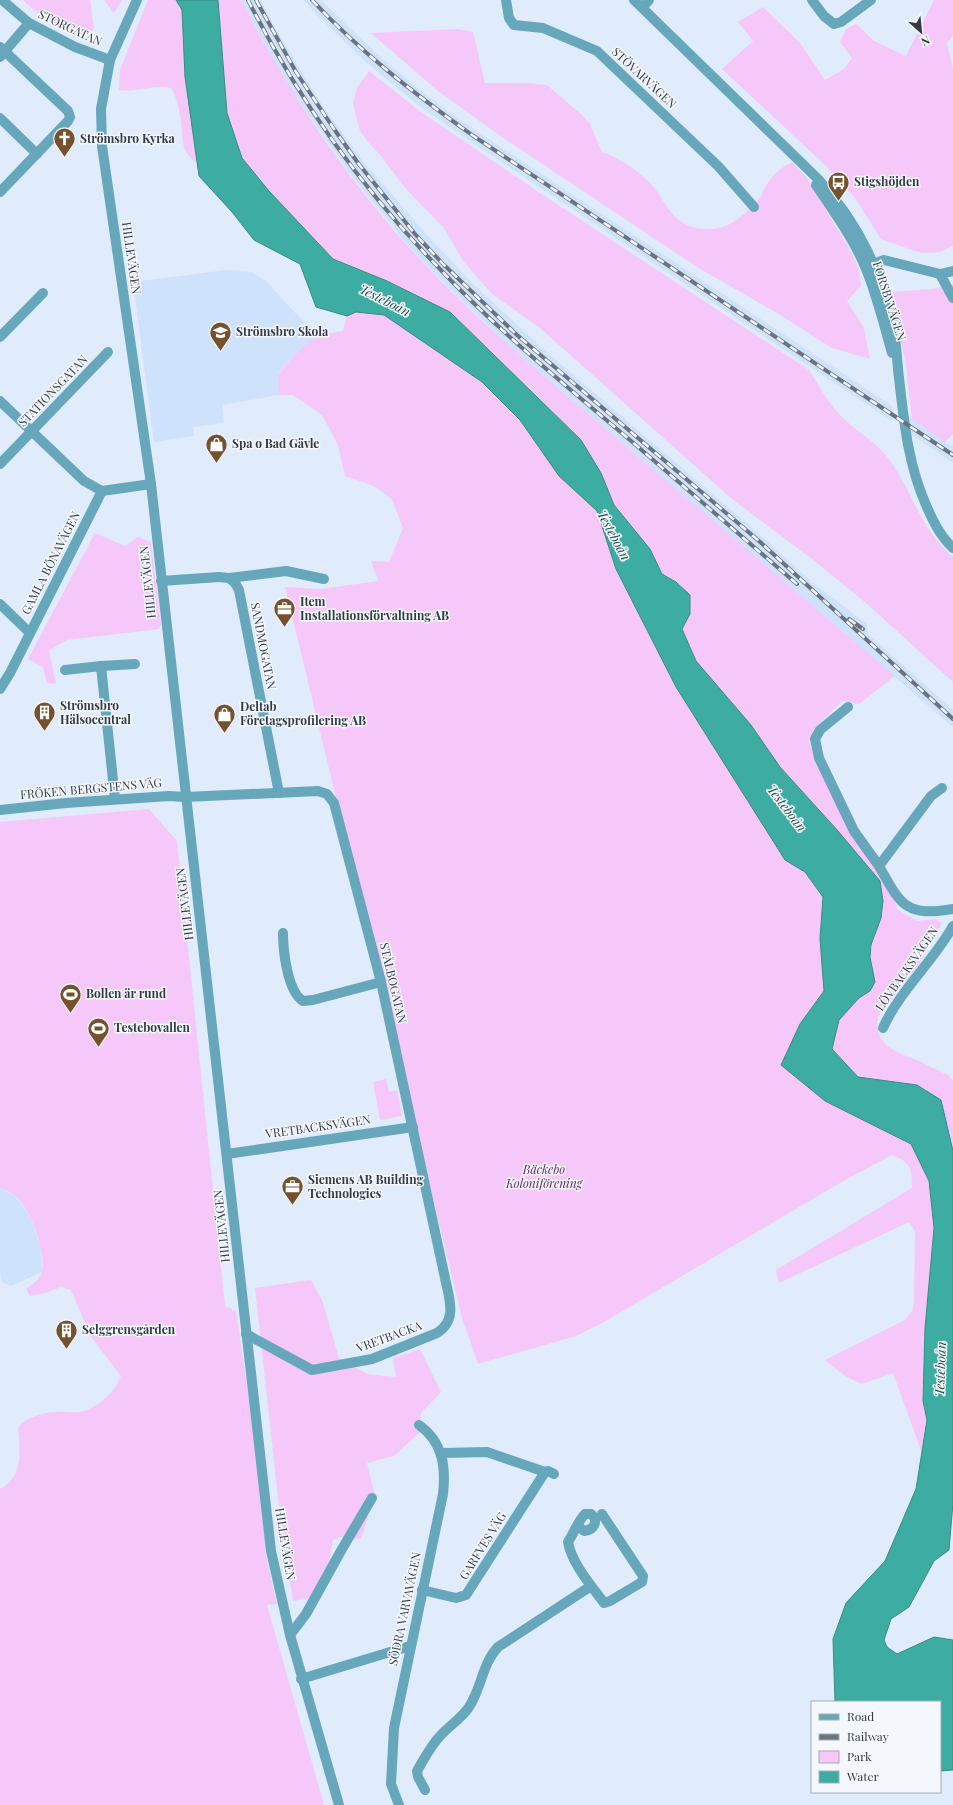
<svg xmlns="http://www.w3.org/2000/svg" width="953" height="1805" font-family="'Playfair Display',serif">
	<style>
		.built { fill: #cfe2fc }
		.green { fill: #f6c8f9 }
		.water { fill: #3dada3; stroke: #3a8a86 }
		.lines { fill: none; stroke-linecap: round; stroke-linejoin: round }
		.minor { stroke: #67a7bc; stroke-width: 10 }
		.tertiary { stroke: #67a7bc; stroke-width: 10 }
		.rail-casing { stroke: #6b737f; stroke-width: 4 }
		.rail { stroke: #f4f8fd; stroke-width: 2.5; stroke-dasharray: 8; stroke-linecap: butt }
		.labels { text-anchor: middle; stroke-width: 3; stroke-linejoin: round; paint-order: stroke }
		.street-label { font-size: 12px; fill: #323a44; stroke: #f4f8fd }
		.poi-label { font-size: 12px; font-weight: bold; fill: #323a44; stroke: #f4f8fd; text-anchor: start }
		.park-label { font-size: 12px; font-style: italic; fill: #601f65; stroke: #f4f8fd }
		.water-label { font-size: 13px; font-style: italic; fill: #1b4b47; stroke: #f4f8fd }
	</style>
	<rect width="100%" height="100%" fill="#e0ebfb"/>
	<!-- built -->
	<g class="built">
		<path d="M 241,0 L 261,0 L 271,21 L 322,105 L 363,161 L 426,234 L 473,284 L 543,349 L 757,532 L 812,582 L 867,624 L 868,634 L 953,710 L 953,727 L 508,345 L 434,273 L 405,242 L 348,171 L 284,79 Z"/>
		<path d="M 303,0 L 321,0 L 377,54 L 426,95 L 475,130 L 892,406 L 893,422 L 468,140 L 418,105 L 368,64 L 323,21 Z"/>
		<path d="M 227,270 L 251,272 L 265,280 L 300,318 L 320,335 L 302,347 L 278,374 L 279,395 L 222,405 L 224,423 L 193,427 L 194,436 L 154,442 L 133,282 Z"/>
		<path d="M 908,416 L 953,447 L 953,463 L 909,433 Z"/>
		<path d="M 0,1188 L 15,1196 L 23,1206 L 31,1219 L 41,1249 L 42,1272 L 11,1286 L 2,1282 L 0,1273 Z"/>
	</g>
	<!-- green -->
	<g class="green">
		<path d="M 23,0 L 90,0 L 94,29 C 90,32 85,35 80,34 C 60,30 37,14 23,0 Z"/>
		<path d="M 104,0 L 122,0 L 114,13 Z"/>
		<path d="M 148,0 L 176,0 L 182,10 L 185,77 L 197,163 C 180,152 183,138 181,121 C 179,109 177,98 171,88 C 153,84 136,93 119,90 L 120,70 Z"/>
		<path d="M 218,0 L 241,0 C 286,87 341,171 406,244 C 477,323 561,390 641,459 C 726,531 810,604 895,676 L 859,704 L 842,701 L 816,727 L 809,742 L 816,761 L 887,886 L 898,910 L 917,921 L 935,919 L 942,923 L 918,966 L 878,1017 C 873,1044 896,1052 917,1060 C 927,1065 937,1070 948,1075 L 953,1081 L 953,1151 L 941,1100 L 917,1085 L 858,1077 L 832,1049 L 839,1020 L 859,998 L 870,991 L 875,983 C 870,965 868,951 876,935 L 823,817 L 780,767 L 751,725 L 696,661 L 682,629 L 690,614 L 676,582 L 662,574 L 650,549 L 614,505 L 601,473 L 581,440 L 505,366 L 390,282 L 333,259 L 269,191 L 242,158 L 227,113 Z"/>
		<path d="M 934,0 L 953,0 L 953,35 L 947,43 L 953,69 L 953,246 L 940,252 L 921,253 L 881,239 L 855,198 L 823,163 L 722,69 L 753,41 L 738,22 L 763,7 L 800,43 L 825,80 L 844,69 L 852,58 L 840,42 L 846,29 L 856,24 L 874,41 L 906,56 Z"/>
		<path d="M 458,29 L 473,32 L 485,83 L 527,83 L 547,85 L 582,115 L 590,124 L 602,152 C 619,158 634,168 648,181 C 659,191 665,206 675,217 C 690,231 715,233 732,223 C 740,218 753,207 759,199 C 762,195 763,190 766,186 C 773,174 781,168 792,162 L 807,178 L 851,252 L 859,270 L 861,286 L 847,301 L 864,328 L 870,359 L 832,348 L 777,313 L 697,267 L 499,135 L 438,91 L 371,33 Z"/>
		<path d="M 369,71 L 421,112 L 543,195 L 809,370 C 818,384 827,401 838,413 C 853,430 875,440 888,458 C 913,491 920,530 953,557 L 953,682 L 866,603 L 812,559 L 732,499 L 540,328 L 492,294 L 463,261 L 444,228 L 405,188 L 381,156 L 368,142 L 360,131 L 353,103 L 357,88 Z"/>
		<path d="M 953,284 L 953,434 L 945,442 L 912,419 L 906,364 L 889,292 L 933,289 Z"/>
		<path d="M 358,312 L 384,315 L 484,384 L 520,420 L 559,476 L 597,511 L 616,569 L 676,687 L 785,860 L 805,872 L 823,897 L 820,939 L 824,991 L 800,1024 L 895,1137 L 911,1144 L 929,1181 L 934,1228 L 925,1328 L 923,1401 L 927,1419 L 922,1453 L 893,1373 L 862,1384 L 845,1376 L 825,1360 L 905,1320 L 912,1311 L 914,1303 L 915,1231 L 909,1222 L 779,1283 L 776,1270 L 912,1188 C 912,1168 912,1163 892,1155 L 845,1180 L 604,1322 L 576,1336 L 478,1364 L 462,1318 L 285,587 L 321,589 L 378,581 L 371,561 L 389,562 L 403,528 L 392,499 L 374,486 L 345,476 L 338,445 L 322,415 L 293,395 L 279,395 L 278,375 L 302,347 L 320,335 L 343,331 L 347,316 Z"/>
		<path d="M 95,533 L 125,546 L 138,537 L 151,542 L 161,624 L 159,629 L 67,640 L 49,650 L 56,684 L 47,683 L 43,667 L 28,659 Z"/>
		<path d="M 149,809 L 177,841 L 225,1306 L 236,1311 L 252,1419 L 267,1561 L 277,1604 L 267,1605 L 324,1805 L 0,1805 L 0,1489 C 24,1476 20,1451 18,1428 C 28,1415 49,1411 66,1412 C 71,1412 79,1413 84,1411 C 101,1405 115,1392 121,1376 L 91,1337 L 71,1290 L 61,1287 L 46,1293 L 30,1296 L 26,1289 C 32,1284 41,1279 42,1271 C 46,1252 30,1206 14,1195 C 10,1192 4,1189 0,1188 L 0,822 Z"/>
		<path d="M 386,1079 L 389,1092 L 397,1090 L 402,1116 L 380,1120 L 373,1082 Z"/>
		<path d="M 311,1280 L 322,1300 L 339,1358 L 367,1374 L 396,1377 L 393,1358 L 420,1349 L 441,1392 L 421,1413 L 419,1433 L 394,1456 L 367,1463 L 375,1496 L 361,1539 L 341,1537 L 333,1540 C 330,1558 326,1591 306,1599 C 302,1600 297,1600 293,1601 L 281,1525 L 255,1288 Z"/>
	</g>
	<!-- water -->
	<path class="water" d="M 176,0 L 218,0 L 227,113 L 242,158 L 269,191 L 333,259 L 387,281 L 450,312 L 581,440 L 601,473 L 614,505 L 650,549 L 662,574 L 676,582 L 690,595 L 690,614 L 682,629 L 696,661 L 751,725 L 780,767 L 838,831 L 880,881 L 883,901 L 881,918 L 871,945 L 870,957 L 875,982 L 870,991 L 859,998 L 839,1020 L 832,1049 L 858,1077 L 917,1085 L 941,1100 L 953,1151 L 953,1503 L 949,1550 L 934,1561 L 909,1607 L 891,1619 L 884,1640 L 887,1647 L 897,1654 L 934,1637 L 953,1640 L 953,1770 L 940,1771 L 940,1702 L 835,1702 L 833,1639 L 846,1603 L 885,1561 L 916,1489 L 927,1420 L 923,1401 L 925,1328 L 934,1228 L 929,1181 L 911,1144 L 825,1101 L 781,1065 L 800,1024 L 824,991 L 820,939 L 823,897 L 805,872 L 785,860 L 676,687 L 616,569 L 597,511 L 559,476 L 520,420 L 482,382 L 384,315 L 356,312 L 347,316 L 316,307 L 300,264 L 254,240 L 232,212 L 199,176 L 185,77 L 182,10 Z"/>
	<g class="lines">
		<!-- minor -->
		<g class="minor">
			<path d="M 506,0 L 509,18 L 514,25 L 543,28 L 597,51 L 718,166 L 754,207"/>
			<path d="M 812,0 L 824,16 L 834,24 L 841,22 L 871,0"/>
			<path d="M 643,7 L 649,0"/>
			<path d="M 0,47 L 68,111 L 70,117 L 68,121 L 0,192"/>
			<path d="M 0,57 L 29,23"/>
			<path d="M 0,118 L 37,154"/>
			<path d="M 866,267 L 884,260 L 940,274 L 953,271"/>
			<path d="M 940,274 L 953,298"/>
			<path d="M 0,337 L 43,293"/>
			<path d="M 0,401 L 84,481 L 102,491"/>
			<path d="M 0,464 L 108,352"/>
			<path d="M 102,491 L 151,484"/>
			<path d="M 229,578 L 235,583 L 239,590 L 279,793"/>
			<path d="M 161,581 L 219,577 L 229,578 L 286,571 L 324,579"/>
			<path d="M 0,604 L 30,633"/>
			<path d="M 101,666 L 135,664"/>
			<path d="M 65,670 L 101,666 L 115,799"/>
			<path d="M 0,689 L 10,673 L 102,491"/>
			<path d="M 848,707 L 820,730 L 815,739 L 819,758 L 854,831 L 879,866"/>
			<path d="M 942,788 L 931,796 L 879,866 C 901,905 905,917 953,909"/>
			<path d="M 0,810 L 66,803 L 169,796 L 185,797 L 318,791 L 327,794 L 334,803 L 381,982 L 445,1278 C 449,1298 458,1320 437,1333 L 372,1359 L 312,1370 L 246,1334"/>
			<path d="M 283,933 C 283,949 287,991 303,1001 L 313,1000 L 381,982"/>
			<path d="M 883,1028 C 900,990 933,962 953,926"/>
			<path d="M 227,1154 L 413,1127"/>
			<path d="M 545,1472 L 548,1471 L 554,1474"/>
			<path d="M 578,1526 L 584,1531 C 592,1530 596,1526 595,1518 L 591,1514 L 585,1514 C 578,1521 574,1533 568,1542 C 572,1564 591,1585 604,1603 L 610,1601 L 642,1582 L 643,1576 L 602,1514"/>
			<path d="M 422,1590 L 456,1598 L 466,1595 L 545,1472 L 487,1452 L 442,1453"/>
			<path d="M 290,1635 L 306,1614 L 342,1549 L 372,1498"/>
			<path d="M 301,1679 L 410,1646"/>
			<path d="M 425,1790 L 418,1777 L 417,1771 C 424,1759 431,1745 441,1735 C 450,1725 462,1718 469,1707 C 482,1687 482,1664 498,1647 L 591,1586"/>
			<path d="M 399,1805 L 391,1784 L 394,1728 L 443,1494 C 446,1467 443,1442 419,1425"/>
		</g>
		<!-- tertiary -->
		<g class="tertiary">
			<path d="M 2,0 L 29,23 L 75,47 L 110,60"/>
			<path d="M 137,0 L 110,60 L 101,109 L 102,146 L 151,484 L 271,1551 L 290,1635 L 339,1805"/>
			<path d="M 634,0 L 819,180 C 860,225 882,273 894,333 C 897,348 897,363 899,378 C 904,422 908,464 926,505 C 933,521 940,536 953,548"/>
			<path d="M 816,185 C 834,212 854,239 866,269 C 877,296 884,325 892,353"/>
		</g>
		<defs>
			<g id="rail">
				<path d="M 248,0 C 297,97 362,189 438,267 C 499,332 569,388 637,446 C 690,492 743,538 797,584"/>
				<path d="M 256,0 L 296,72 L 334,129 L 358,163 L 415,234 L 443,264 L 517,335 L 759,541 L 953,719"/>
				<path d="M 312,0 C 360,52 415,94 472,135 L 953,455"/>
				<path d="M 849,619 L 863,629"/>
			</g>
		</defs>
		<!-- rail casing -->
		<use href="#rail" class="rail-casing"/>
		<!-- rail -->
		<use href="#rail" class="rail"/>
	</g>
	<!-- icons -->
	<defs>
		<symbol id="church-pin" viewBox="-11 -11 22 30"><path d="M0 17L-7.5 6A9.5 9.5 0 1 1 7.5 6Z" fill="#75522b" stroke="#f4f8fd"/><path d="M-1.2-6h2.4v3.5h3.3v2.4h-3.3V6h-2.4V-.1h-3.3v-2.4h3.3Z" fill="#fff"/></symbol>
		<symbol id="bus-pin" viewBox="-11 -11 22 30"><path d="M0 17L-7.5 6A9.5 9.5 0 1 1 7.5 6Z" fill="#75522b" stroke="#f4f8fd"/><path d="M-5-6H5V4H4V6H2V4H-2V6H-4V4H-5ZM-3.5-4V0h7V-4ZM-3.5 1.2v1.5H-2V1.2ZM2 1.2v1.5H3.5V1.2Z" fill="#fff"/></symbol>
		<symbol id="school-pin" viewBox="-11 -11 22 30"><path d="M0 17L-7.5 6A9.5 9.5 0 1 1 7.5 6Z" fill="#75522b" stroke="#f4f8fd"/><path d="M0-5L7-2L0 1L-7-2ZM-4 1L0 2.5L4 1V4Q0 6-4 4Z" fill="#fff"/></symbol>
		<symbol id="shop-pin" viewBox="-11 -11 22 30"><path d="M0 17L-7.5 6A9.5 9.5 0 1 1 7.5 6Z" fill="#75522b" stroke="#f4f8fd"/><path d="M-5-2.5h2.3a2.7 3.5 0 0 1 5.4 0H5L5.5 6h-11ZM-1.5-2.5h3a1.5 2.3 0 0 0-3 0Z" fill="#fff"/></symbol>
		<symbol id="office-pin" viewBox="-11 -11 22 30"><path d="M0 17L-7.5 6A9.5 9.5 0 1 1 7.5 6Z" fill="#75522b" stroke="#f4f8fd"/><path d="M-6-3h4V-5.5h4V-3h4V5H-6ZM-1-4.5V-3h2v-1.5ZM-6 0V1H6V0Z" fill="#fff"/></symbol>
		<symbol id="building-pin" viewBox="-11 -11 22 30"><path d="M0 17L-7.5 6A9.5 9.5 0 1 1 7.5 6Z" fill="#75522b" stroke="#f4f8fd"/><path d="M-4-6H4V6H1V3H-1V6H-4ZM-2.5-4.3h1.7v1.8h-1.7ZM.8-4.3h1.7v1.8H.8ZM-2.5-1h1.7V.8h-1.7ZM.8-1h1.7V.8H.8Z" fill="#fff"/></symbol>
		<symbol id="stadium-pin" viewBox="-11 -11 22 30"><path d="M0 17L-7.5 6A9.5 9.5 0 1 1 7.5 6Z" fill="#75522b" stroke="#f4f8fd"/><path d="M0-5a6.5 5 0 1 0 0 10a6.5 5 0 1 0 0-10ZM-3.5-1.8h7v3.6h-7Z" fill="#fff"/></symbol>
	</defs>
	<g fill-rule="evenodd">
		<use href="#church-pin" x="52" y="126" width="25" height="34"/>
		<use href="#bus-pin" x="826" y="170" width="25" height="34"/>
		<use href="#school-pin" x="208" y="320" width="25" height="34"/>
		<use href="#shop-pin" x="204" y="432" width="25" height="34"/>
		<use href="#office-pin" x="272" y="596" width="25" height="34"/>
		<use href="#building-pin" x="32" y="700" width="25" height="34"/>
		<use href="#shop-pin" x="212" y="702" width="25" height="34"/>
		<use href="#stadium-pin" x="58" y="982" width="25" height="34"/>
		<use href="#stadium-pin" x="86" y="1016" width="25" height="34"/>
		<use href="#office-pin" x="280" y="1174" width="25" height="34"/>
		<use href="#building-pin" x="54" y="1318" width="25" height="34"/>
	</g>
	<g class="labels">
		<!-- street labels -->
		<g class="street-label">
			<text transform="translate(70 28) rotate(25)" y="4">STORGATAN</text>
			<text transform="translate(644 78) rotate(43)" y="4">STÖVARVÄGEN</text>
			<text transform="translate(131 258) rotate(82)" y="4">HILLEVÄGEN</text>
			<text transform="translate(889 301) rotate(72)" y="4">FORSBYVÄGEN</text>
			<text transform="translate(53 391) rotate(-46)" y="4">STATIONSGATAN</text>
			<text transform="translate(51 563) rotate(-63)" y="4">GAMLA BÖNAVÄGEN</text>
			<text transform="translate(148 582) rotate(-96)" y="4">HILLEVÄGEN</text>
			<text transform="translate(263 646) rotate(79)" y="4">SANDMOGATAN</text>
			<text transform="translate(91 789) rotate(-5)" y="4">FRÖKEN BERGSTENS VÄG</text>
			<text transform="translate(185 904) rotate(-97)" y="4">HILLEVÄGEN</text>
			<text transform="translate(907 969) rotate(-55)" y="4">LÖVBACKSVÄGEN</text>
			<text transform="translate(393 983) rotate(77)" y="4">STÅLBOGATAN</text>
			<text transform="translate(318 1127) rotate(-8)" y="4">VRETBACKSVÄGEN</text>
			<text transform="translate(222 1226) rotate(-96)" y="4">HILLEVÄGEN</text>
			<text transform="translate(389 1337) rotate(-20)" y="4">VRETBACKA</text>
			<text transform="translate(285 1544) rotate(81)" y="4">HILLEVÄGEN</text>
			<text transform="translate(483 1546) rotate(-58)" y="4">GARFVES VÄG</text>
			<text transform="translate(405 1609) rotate(-78)" y="4">SÖDRA VARVAVÄGEN</text>
		</g>
		<!-- poi labels -->
		<g class="poi-label">
			<text x="80" y="143">Strömsbro Kyrka</text>
			<text x="854" y="186">Stigshöjden</text>
			<text x="236" y="336">Strömsbro Skola</text>
			<text x="232" y="448">Spa o Bad Gävle</text>
			<text x="300" y="606">Item<tspan x="300" dy="14">Installationsförvaltning AB</tspan></text>
			<text x="60" y="710">Strömsbro<tspan x="60" dy="14">Hälsocentral</tspan></text>
			<text x="240" y="711">Deltab<tspan x="240" dy="14">Företagsprofilering AB</tspan></text>
			<text x="86" y="998">Bollen är rund</text>
			<text x="114" y="1032">Testebovallen</text>
			<text x="308" y="1184">Siemens AB Building<tspan x="308" dy="14">Technologies</tspan></text>
			<text x="82" y="1334">Selggrensgården</text>
		</g>
		<!-- park labels -->
		<g class="park-label">
			<text x="544" y="1174">Bäckebo<tspan x="544" dy="14">Koloniförening</tspan></text>
		</g>
		<!-- water labels -->
		<g class="water-label">
			<text transform="translate(385 300) rotate(27)" y="5">Testeboån</text>
			<text transform="translate(614 535) rotate(62)" y="5">Testeboån</text>
			<text transform="translate(787 808) rotate(53)" y="5">Testeboån</text>
			<text transform="translate(940 1369) rotate(-88)" y="5">Testeboån</text>
		</g>
	</g>
	<!-- legend -->
	<rect x="811" y="1701" width="130" height="92" fill="#f4f8fd" stroke="#a6acb3"/>
	<rect x="819" y="1714" width="20" height="6" fill="#67a7bc" stroke="#a6acb3"/>
	<text x="847" y="1721" font-size="12" fill="#323a44">Road</text>
	<rect x="819" y="1734" width="20" height="6" fill="#6b737f" stroke="#a6acb3"/>
	<text x="847" y="1741" font-size="12" fill="#323a44">Railway</text>
	<rect x="819" y="1751" width="20" height="12" fill="#f6c8f9" stroke="#a6acb3"/>
	<text x="847" y="1761" font-size="12" fill="#323a44">Park</text>
	<rect x="819" y="1771" width="20" height="12" fill="#3dada3" stroke="#a6acb3"/>
	<text x="847" y="1781" font-size="12" fill="#323a44">Water</text>
	<!-- north arrow -->
	<g transform="translate(921 32) rotate(153)" stroke="#f4f8fd" stroke-width="3" paint-order="stroke">
	<path d="M0-3L7 15L0 10L-7 15Z" fill="#323a44"/>
	<text y="-6" font-size="11" font-weight="bold" text-anchor="middle" fill="#323a44">N</text>
	</g>
</svg>
